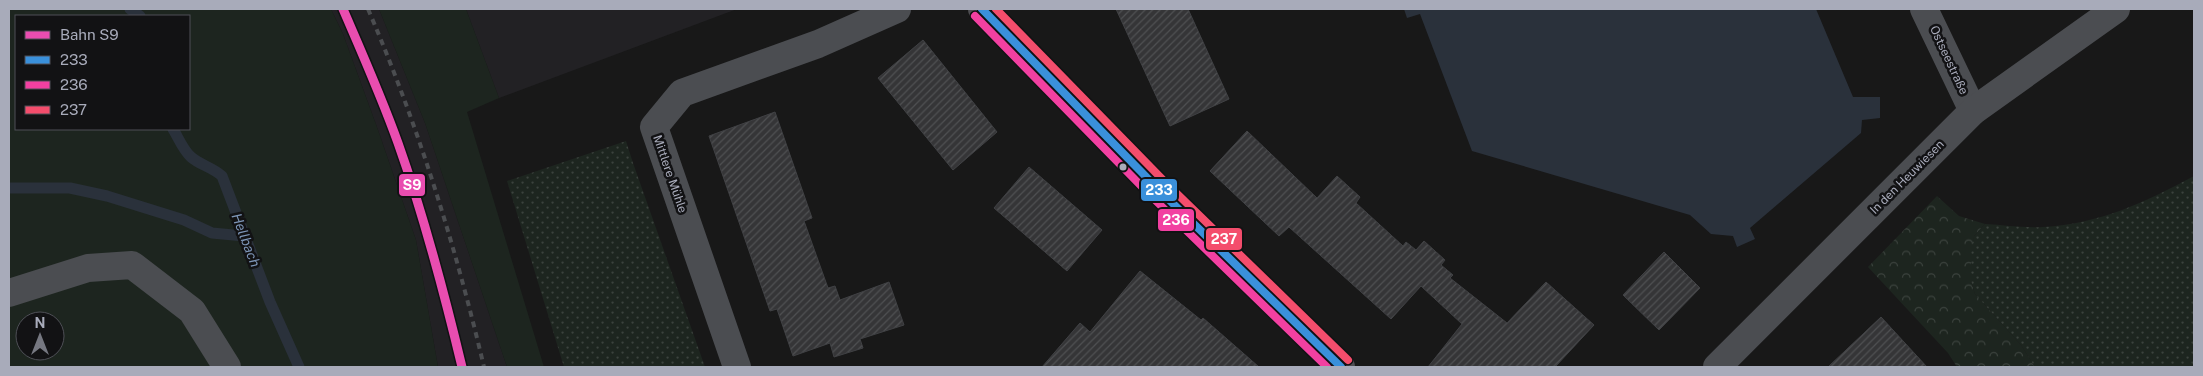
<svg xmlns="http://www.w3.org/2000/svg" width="2203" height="376" font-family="'Public Sans',sans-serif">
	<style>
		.built { fill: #222124 }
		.green { fill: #1d251f; fill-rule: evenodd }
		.forest { fill: url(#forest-crowns) }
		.park { fill: url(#park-dots) }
		.water { fill: #2a313b }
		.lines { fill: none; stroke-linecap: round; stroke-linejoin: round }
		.stream { stroke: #2a313b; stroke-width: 11 }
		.building { fill: url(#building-hatch); stroke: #404144 }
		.minor { stroke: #4b4d51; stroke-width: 28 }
		.major { stroke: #4e4e52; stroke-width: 28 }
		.rail { stroke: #4b4d50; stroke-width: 4; stroke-dasharray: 6 5; stroke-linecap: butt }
		.bus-1-casing { stroke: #121214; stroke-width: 11 }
		.bus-2-casing { stroke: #121214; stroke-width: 11 }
		.bus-3-casing { stroke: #121214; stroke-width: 11 }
		.bus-1 { stroke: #3a90db; stroke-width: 8 }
		.bus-2 { stroke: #f240a1; stroke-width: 8 }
		.bus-3 { stroke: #f44d6c; stroke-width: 8 }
		.rail-1-casing { stroke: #121214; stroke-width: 12 }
		.rail-1 { stroke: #e94db0; stroke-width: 9 }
		.bus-dot { fill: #a8abba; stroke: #121214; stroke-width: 2 }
		.labels { text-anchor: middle; stroke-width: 5; stroke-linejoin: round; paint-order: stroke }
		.street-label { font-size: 12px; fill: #a8abba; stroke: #121214 }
		.water-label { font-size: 14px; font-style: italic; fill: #7d95b7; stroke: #121214 }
		.line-badge { stroke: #121214; stroke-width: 2 }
		.badge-label { font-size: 14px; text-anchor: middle; font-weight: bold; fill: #fff }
	</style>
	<defs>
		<pattern id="forest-crowns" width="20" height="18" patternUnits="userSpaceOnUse" patternTransform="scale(1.25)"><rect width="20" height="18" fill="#1d251f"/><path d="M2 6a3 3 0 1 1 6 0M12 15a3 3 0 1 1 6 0" fill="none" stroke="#3b423d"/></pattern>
		<pattern id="park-dots" width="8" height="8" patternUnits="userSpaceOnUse" patternTransform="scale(1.25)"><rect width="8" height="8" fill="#1d251f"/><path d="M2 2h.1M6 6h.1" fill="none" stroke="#3b423d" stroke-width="1.8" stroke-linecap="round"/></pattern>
		<pattern id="building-hatch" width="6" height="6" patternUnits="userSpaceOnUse" patternTransform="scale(1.25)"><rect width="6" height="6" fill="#353537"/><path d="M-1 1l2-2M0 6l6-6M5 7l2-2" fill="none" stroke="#4f5052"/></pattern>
	</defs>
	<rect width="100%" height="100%" fill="#181818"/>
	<!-- built -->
	<g class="built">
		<path d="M 331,9 L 379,9 L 425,123 L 507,367 L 438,367 L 416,240 L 378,130 L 343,34 Z"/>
		<path d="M 466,9 L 737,9 L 499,98 Z"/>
	</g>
	<!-- green -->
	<g class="green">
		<path d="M 9,9 L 331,9 L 343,34 L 378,130 L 416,240 L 438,367 L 9,367 ZM 16,16 L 189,16 L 189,129 L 16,129 ZM 25,321 L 55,321 L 55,351 L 25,351 Z"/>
		<path d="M 379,9 L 466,9 L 499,98 L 467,112 L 544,367 L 507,367 L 425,123 Z"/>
	</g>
	<!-- forest -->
	<path class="forest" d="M 1937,196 L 1959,216 L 1985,224 L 1974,236 L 1971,281 L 1975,294 L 2021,345 L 2035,367 L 1957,367 L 1948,353 L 1868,267 Z"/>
	<!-- park -->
	<g class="park">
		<path d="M 626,141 L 633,163 L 705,367 L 564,367 L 507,181 Z"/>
		<path d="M 2194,176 L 2194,367 L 2035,367 L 2021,345 L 1975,294 L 1971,281 L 1971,254 L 1974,236 L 1985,224 C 2004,225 2024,228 2043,227 C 2099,224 2146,202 2194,176 Z"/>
	</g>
	<!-- water -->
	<path class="water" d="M 1404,9 L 1816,9 L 1853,97 L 1880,97 L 1880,118 L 1862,120 L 1861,133 L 1750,228 L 1755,239 L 1737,247 L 1733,236 L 1711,234 L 1690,215 L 1472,151 L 1420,14 L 1407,18 Z"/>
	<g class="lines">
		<!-- stream -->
		<g class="stream">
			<path d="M 130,9 L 140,16"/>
			<path d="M 173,129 C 178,137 183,150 191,157 C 200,165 212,167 222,176 L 270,302 L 299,367"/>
			<path d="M 9,188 L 70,188 L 107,196 L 184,220 L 212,233 L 244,236"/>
		</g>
	</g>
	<!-- building -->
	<g class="building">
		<path d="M 1116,9 L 1188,9 L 1229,99 L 1170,126 Z"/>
		<path d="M 923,40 L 997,132 L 953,170 L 878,78 Z"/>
		<path d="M 775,112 L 812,218 L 804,221 L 828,288 L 835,286 L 840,300 L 889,282 L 904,325 L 860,339 L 863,348 L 834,357 L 830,343 L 793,356 L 777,309 L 770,311 L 709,136 Z"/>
		<path d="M 1247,131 L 1317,198 L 1337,176 L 1360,197 L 1356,203 L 1403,246 L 1406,242 L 1416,250 L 1424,241 L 1445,260 L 1441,265 L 1453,275 L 1450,278 L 1507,323 L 1546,282 L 1594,325 L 1555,367 L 1428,367 L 1462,324 L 1421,286 L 1391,319 L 1289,227 L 1279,236 L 1210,171 Z"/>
		<path d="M 1029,167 L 1102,230 L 1067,271 L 994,208 Z"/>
		<path d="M 1664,252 L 1700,288 L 1659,330 L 1623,295 Z"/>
		<path d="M 1140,271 L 1201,320 L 1203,318 L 1259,367 L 1042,367 L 1080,323 L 1090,332 Z"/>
		<path d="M 1881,317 L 1927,367 L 1828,367 Z"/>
	</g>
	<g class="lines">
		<!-- minor -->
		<g class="minor">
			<path d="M 1924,9 L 1973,111"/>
			<path d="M 9,293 L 88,268 L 132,265 L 192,311 L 227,367"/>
			<path d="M 737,367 L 654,127 L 682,93 L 818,44 L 897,9"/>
			<path d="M 1717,367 L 1973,111 L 2116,9"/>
		</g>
		<!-- major -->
		<path class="major" d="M 982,9 C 1099,131 1218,251 1341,367"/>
		<!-- rail -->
		<path class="rail" d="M 368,9 C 418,125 455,244 484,367"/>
		<defs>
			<path id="bus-1" d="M 982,9 L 1159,190 L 1341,367"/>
			<path id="bus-2" d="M 975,16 L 1152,197 L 1327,367"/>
			<path id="bus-3" d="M 996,9 L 1166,183 L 1348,360"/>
		</defs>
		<!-- bus-1 casing -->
		<use href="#bus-1" class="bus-1-casing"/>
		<!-- bus-2 casing -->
		<use href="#bus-2" class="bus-2-casing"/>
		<!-- bus-3 casing -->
		<use href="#bus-3" class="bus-3-casing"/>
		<!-- bus-1 -->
		<use href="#bus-1" class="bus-1"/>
		<!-- bus-2 -->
		<use href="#bus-2" class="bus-2"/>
		<!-- bus-3 -->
		<use href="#bus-3" class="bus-3"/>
		<defs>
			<path id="rail-1" d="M 343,9 C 362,53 382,98 398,143 C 424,216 444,292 462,367"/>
		</defs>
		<!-- rail-1 casing -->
		<use href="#rail-1" class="rail-1-casing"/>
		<!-- rail-1 -->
		<use href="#rail-1" class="rail-1"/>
	</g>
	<!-- markers -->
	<circle class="bus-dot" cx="1123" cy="167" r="4.5"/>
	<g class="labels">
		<!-- street labels -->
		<g class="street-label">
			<text transform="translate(1949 60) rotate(65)" y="4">Ostseestraße</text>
			<text transform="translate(670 174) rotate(71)" y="4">Mittlere Mühle</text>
			<text transform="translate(1907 177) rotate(-45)" y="4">In den Heuwiesen</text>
		</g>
		<!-- water labels -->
		<g class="water-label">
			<text transform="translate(246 240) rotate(69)" y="5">Hellbach</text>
		</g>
	</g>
	<g class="line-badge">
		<rect x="398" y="173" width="28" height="24" rx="5" fill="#e94db0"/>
		<rect x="1140" y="178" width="38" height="24" rx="5" fill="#3a90db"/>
		<rect x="1157" y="208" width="38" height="24" rx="5" fill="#f240a1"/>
		<rect x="1205" y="227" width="38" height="24" rx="5" fill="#f44d6c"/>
	</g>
	<g class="badge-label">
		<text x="412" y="190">S9</text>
		<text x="1159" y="195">233</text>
		<text x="1176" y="225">236</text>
		<text x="1224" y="244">237</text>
	</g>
	<!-- border -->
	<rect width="2203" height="376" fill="none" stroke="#a8abba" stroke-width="20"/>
	<!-- legend -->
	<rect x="15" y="15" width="175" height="115" fill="#121214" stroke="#4e4f56"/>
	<rect x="25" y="31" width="25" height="8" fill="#e94db0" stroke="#4e4f56"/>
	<text x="60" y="40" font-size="15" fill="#a8abba">Bahn S9</text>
	<rect x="25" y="56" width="25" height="8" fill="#3a90db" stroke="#4e4f56"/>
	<text x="60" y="65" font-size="15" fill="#a8abba">233</text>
	<rect x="25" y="81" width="25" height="8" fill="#f240a1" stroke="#4e4f56"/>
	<text x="60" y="90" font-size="15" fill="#a8abba">236</text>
	<rect x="25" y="106" width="25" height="8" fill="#f44d6c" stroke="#4e4f56"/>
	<text x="60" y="115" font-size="15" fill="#a8abba">237</text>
	<!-- north arrow -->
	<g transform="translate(40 336)"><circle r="24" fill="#121214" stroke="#4e4f56"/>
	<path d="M0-4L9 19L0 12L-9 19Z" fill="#767881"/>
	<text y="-8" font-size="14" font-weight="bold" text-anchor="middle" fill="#a8abba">N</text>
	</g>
</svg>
